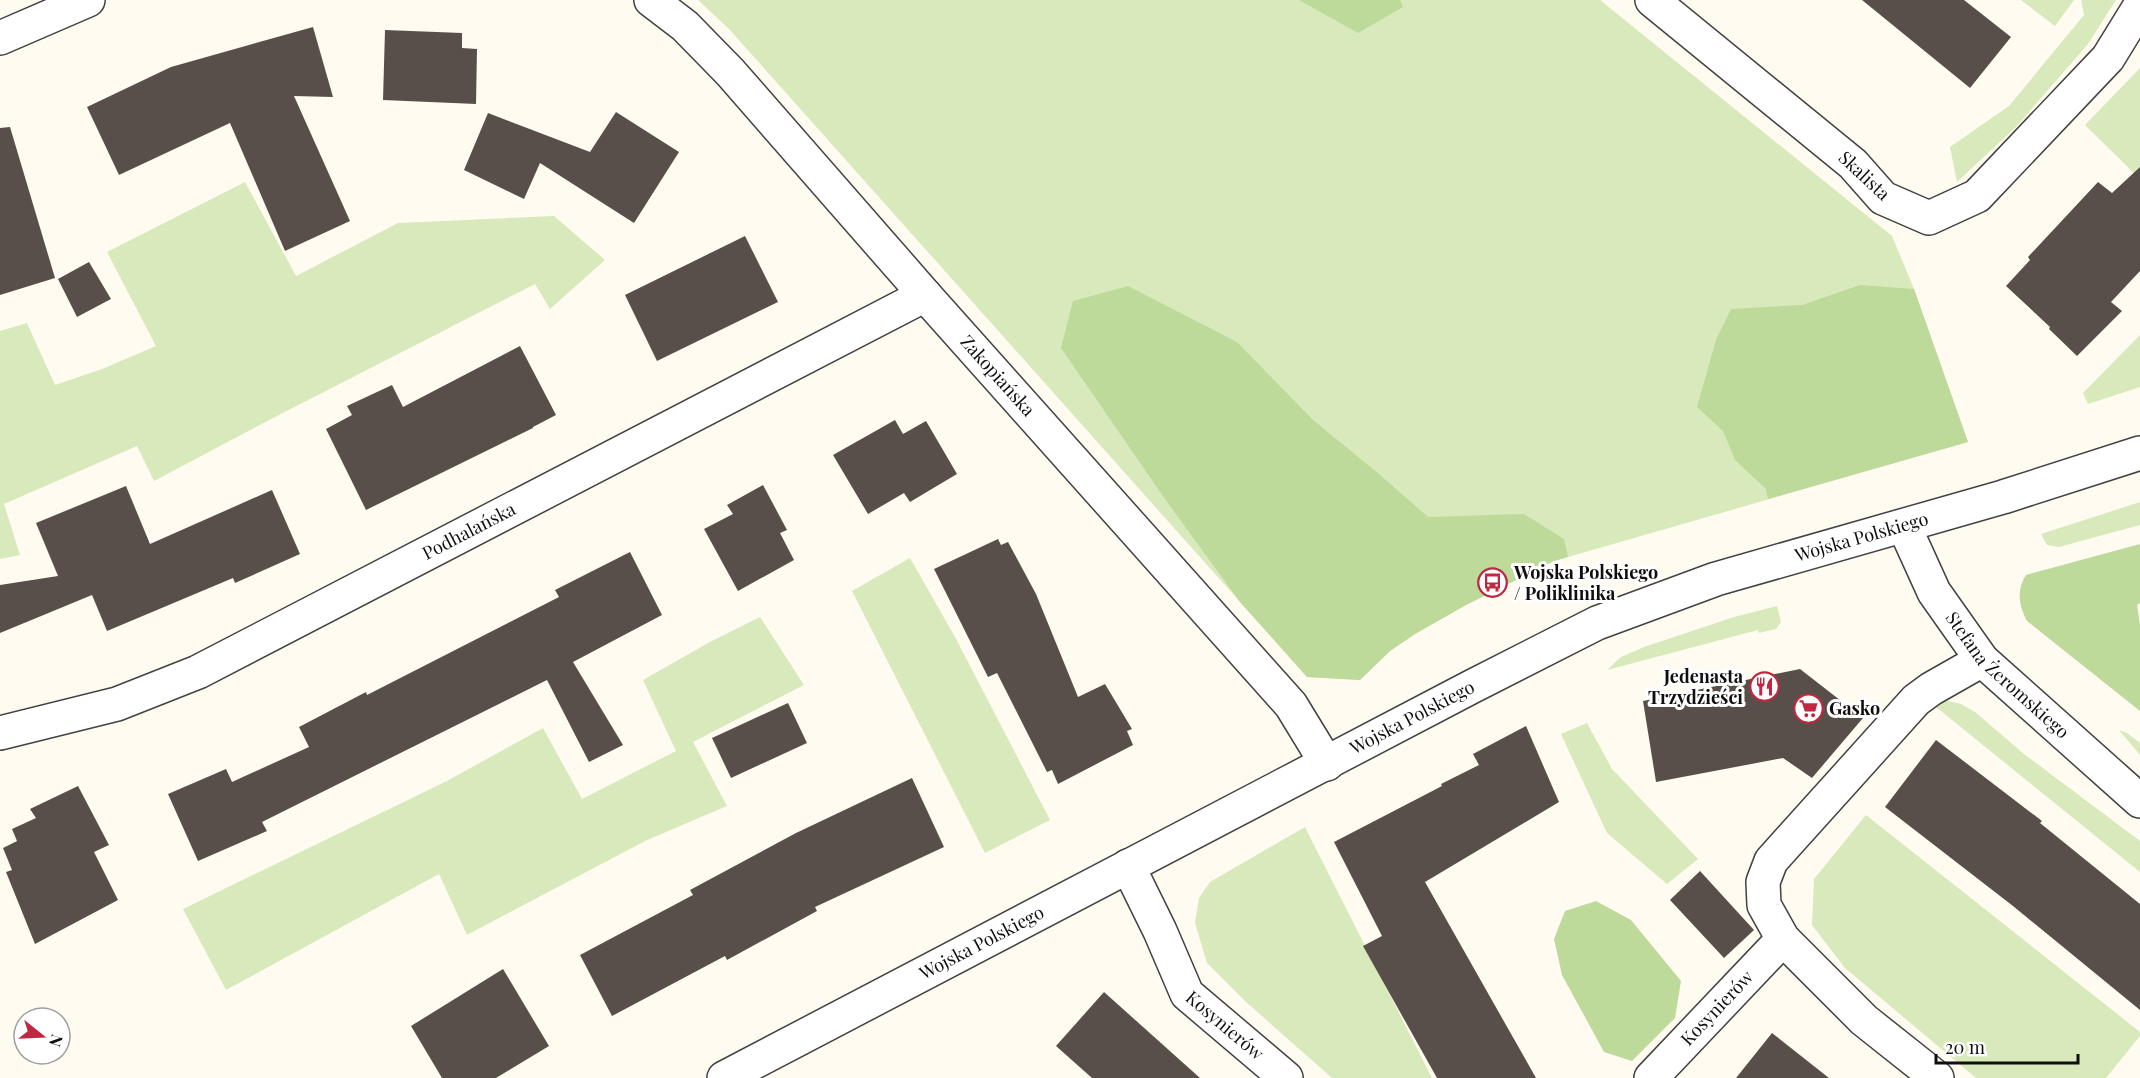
<svg xmlns="http://www.w3.org/2000/svg" width="2140" height="1078" font-family="'Playfair Display',serif">
	<style>
		.green { fill: #d8e9bb }
		.forest { fill: #beda9a }
		.building { fill: #584f4b }
		.lines { fill: none; stroke-linecap: round; stroke-linejoin: round }
		.minor-casing { stroke: #424242; stroke-width: 36 }
		.tertiary-casing { stroke: #424242; stroke-width: 36 }
		.minor { stroke: #fff; stroke-width: 33 }
		.tertiary { stroke: #fff; stroke-width: 33 }
		.labels { text-anchor: middle; stroke-width: 6; stroke-linejoin: round; paint-order: stroke }
		.street-label { font-size: 18px; fill: #0f0f0f; stroke: #fff }
		.poi-label { font-size: 18px; font-weight: bold; fill: #0f0f0f; stroke: #fff; text-anchor: start }
	</style>
	<rect width="100%" height="100%" fill="#fffbf1"/>
	<!-- green -->
	<g class="green">
		<path d="M 698,0 L 1600,0 L 1892,236 L 1914,289 L 1968,442 L 1554,561 L 1466,605 L 1415,634 L 1390,651 L 1360,680 L 1307,677 L 729,29 Z"/>
		<path d="M 2021,0 L 2074,0 L 2055,26 Z"/>
		<path d="M 2081,0 L 2116,0 L 2088,44 L 2015,128 L 1957,182 L 1950,147 L 2009,106 L 2084,15 Z"/>
		<path d="M 2140,68 L 2140,179 L 2085,125 Z"/>
		<path d="M 245,182 L 296,276 L 398,223 L 554,216 L 605,260 L 550,309 L 535,284 L 271,419 L 154,481 L 137,446 L 4,504 L 20,555 L 0,559 L 0,331 L 27,323 L 55,385 L 102,369 L 156,346 L 107,252 Z"/>
		<path d="M 2140,335 L 2140,387 L 2088,404 L 2083,393 Z"/>
		<path d="M 2140,502 L 2140,525 L 2059,547 L 2047,545 L 2041,534 Z"/>
		<path d="M 910,558 L 955,637 L 1050,820 L 985,853 L 852,591 Z"/>
		<path d="M 1777,606 L 1781,622 L 1776,629 L 1759,633 L 1758,630 L 1607,670 L 1621,657 L 1644,647 L 1734,617 Z"/>
		<path d="M 760,617 L 804,685 L 693,742 L 727,806 L 645,841 L 467,935 L 439,874 L 226,990 L 183,909 L 447,781 L 543,728 L 582,799 L 676,751 L 643,680 L 710,642 Z"/>
		<path d="M 1943,700 L 1961,704 L 1975,712 L 2024,754 L 2140,841 L 2140,872 L 1931,703 Z"/>
		<path d="M 1587,723 L 1612,769 L 1698,859 L 1667,884 L 1607,833 L 1561,734 Z"/>
		<path d="M 2119,730 L 2127,733 L 2140,743 L 2140,755 Z"/>
		<path d="M 1866,815 L 2140,1032 L 2140,1036 L 2106,1078 L 1976,1078 L 1845,968 L 1812,925 L 1814,879 Z"/>
		<path d="M 1305,827 L 1317,851 L 1432,1078 L 1332,1078 L 1245,1001 L 1207,963 L 1195,923 L 1199,898 L 1210,882 Z"/>
	</g>
	<!-- forest -->
	<g class="forest">
		<path d="M 1299,0 L 1400,0 L 1403,7 L 1358,33 Z"/>
		<path d="M 1860,285 L 1914,289 L 1968,442 L 1768,499 L 1766,489 L 1735,460 L 1723,431 L 1697,407 L 1716,340 L 1731,309 L 1802,305 Z"/>
		<path d="M 1128,286 L 1237,342 L 1313,420 L 1379,474 L 1428,517 L 1524,514 L 1564,539 L 1568,557 L 1554,561 L 1466,605 L 1415,634 L 1390,651 L 1360,680 L 1307,677 L 1240,602 L 1167,502 L 1061,348 L 1073,301 Z"/>
		<path d="M 2140,544 L 2140,603 L 2137,605 L 2140,625 L 2140,711 L 2027,621 C 2019,606 2016,590 2026,575 Z"/>
		<path d="M 1596,901 L 1631,920 L 1681,981 L 1675,1018 L 1632,1061 L 1604,1052 L 1562,975 L 1554,939 L 1565,911 Z"/>
	</g>
	<!-- building -->
	<g class="building">
		<path d="M 1862,0 L 1964,0 L 2011,37 L 1970,88 Z"/>
		<path d="M 313,27 L 333,97 L 294,96 L 350,221 L 285,251 L 230,123 L 119,175 L 87,107 L 171,67 Z"/>
		<path d="M 385,30 L 462,33 L 462,48 L 477,49 L 476,104 L 383,100 Z"/>
		<path d="M 616,112 L 679,152 L 634,223 L 540,163 L 524,199 L 464,170 L 488,113 L 590,152 Z"/>
		<path d="M 10,127 L 55,278 L 0,295 L 0,128 Z"/>
		<path d="M 2140,167 L 2140,271 L 2111,302 L 2122,311 L 2077,356 L 2049,329 L 2050,327 L 2006,286 L 2030,260 L 2028,257 L 2098,182 L 2112,193 Z"/>
		<path d="M 745,236 L 778,302 L 657,361 L 625,295 Z"/>
		<path d="M 89,262 L 111,299 L 77,317 L 58,279 Z"/>
		<path d="M 520,346 L 556,415 L 533,427 L 533,428 L 366,510 L 326,429 L 352,415 L 347,406 L 392,385 L 403,407 Z"/>
		<path d="M 895,420 L 903,434 L 926,421 L 957,474 L 910,502 L 904,493 L 868,514 L 833,455 Z"/>
		<path d="M 763,485 L 787,530 L 780,533 L 794,560 L 738,591 L 704,529 L 733,514 L 727,505 Z"/>
		<path d="M 126,486 L 150,544 L 272,490 L 300,554 L 235,583 L 233,578 L 107,631 L 92,595 L 0,633 L 0,585 L 58,576 L 36,523 Z"/>
		<path d="M 998,539 L 1001,545 L 1008,542 L 1036,594 L 1078,697 L 1105,684 L 1132,729 L 1127,731 L 1133,745 L 1058,784 L 1052,770 L 1047,772 L 997,673 L 988,677 L 934,569 Z"/>
		<path d="M 630,552 L 662,615 L 573,662 L 623,745 L 589,762 L 547,680 L 262,822 L 267,831 L 198,861 L 168,794 L 226,769 L 232,782 L 309,747 L 299,727 L 366,692 L 367,695 L 559,597 L 555,590 Z"/>
		<path d="M 1800,669 L 1863,718 L 1812,778 L 1783,758 L 1656,782 L 1643,701 Z"/>
		<path d="M 788,703 L 807,743 L 731,778 L 712,738 Z"/>
		<path d="M 1526,726 L 1559,802 L 1425,882 L 1536,1078 L 1437,1078 L 1363,946 L 1382,936 L 1334,842 L 1442,786 L 1441,784 L 1479,765 L 1473,754 Z"/>
		<path d="M 1936,740 L 2042,821 L 2040,823 L 2140,904 L 2140,1010 L 2013,906 L 1885,807 Z"/>
		<path d="M 912,778 L 944,847 L 815,907 L 817,911 L 727,960 L 725,956 L 612,1016 L 580,955 L 693,895 L 690,890 L 796,833 Z"/>
		<path d="M 78,786 L 109,845 L 94,852 L 118,900 L 35,944 L 6,872 L 12,870 L 3,848 L 17,841 L 12,829 L 36,818 L 30,809 Z"/>
		<path d="M 1700,871 L 1754,930 L 1724,958 L 1670,900 Z"/>
		<path d="M 503,969 L 549,1046 L 496,1078 L 442,1078 L 411,1026 Z"/>
		<path d="M 1104,992 L 1200,1078 L 1092,1078 L 1056,1046 Z"/>
		<path d="M 1772,1033 L 1829,1078 L 1736,1078 Z"/>
	</g>
	<g class="lines">
		<defs>
			<g id="minor">
				<path id="s1" d="M 651,0 L 685,26 L 730,72 L 925,295 L 1291,705 L 1327,764"/>
				<path d="M 1652,0 L 1853,164 L 1883,198 L 1929,218 L 1977,196 L 2108,58 L 2140,6"/>
				<path d="M 0,38 L 88,0"/>
				<path id="s2" d="M 1904,526 L 1934,592 L 1982,660 L 2140,801"/>
				<path id="s3" d="M 0,733 L 117,704 L 198,672 L 925,295"/>
				<path id="s4" d="M 1128,866 L 1160,931 L 1187,994 L 1286,1078"/>
				<path id="s5" d="M 1651,1078 L 1783,939"/>
				<path d="M 1937,1078 L 1864,1020 L 1783,939 L 1764,905 L 1763,882 L 1771,861 L 1916,700 L 1931,689 L 1982,660"/>
			</g>
			<g id="tertiary">
				<path id="s6" d="M 724,1078 L 1473,686 L 1597,623 L 1716,579 L 2003,497 L 2140,453"/>
			</g>
		</defs>
		<!-- minor casing -->
		<use href="#minor" class="minor-casing"/>
		<!-- tertiary casing -->
		<use href="#tertiary" class="tertiary-casing"/>
		<!-- minor -->
		<use href="#minor" class="minor"/>
		<!-- tertiary -->
		<use href="#tertiary" class="tertiary"/>
	</g>
	<!-- icons -->
	<defs>
		<symbol id="bus-ring" viewBox="-11 -11 22 22"><circle r="9.5" fill="#fff" stroke="#be2840" stroke-width="1.5"/><path d="M-5-6H5V4H4V6H2V4H-2V6H-4V4H-5ZM-3.5-4V0h7V-4ZM-3.5 1.2v1.5H-2V1.2ZM2 1.2v1.5H3.5V1.2Z" fill="#be2840"/></symbol>
		<symbol id="restaurant-ring" viewBox="-11 -11 22 22"><circle r="9.5" fill="#fff" stroke="#be2840" stroke-width="1.5"/><path d="M-5-6h1v4h1v-4h1v4h1v-4h1v5L-1.5 .5V6h-2V.5L-5-1ZM5-6V6H3V1.5H1.5Q1.5-4 5-6Z" fill="#be2840"/></symbol>
		<symbol id="supermarket-ring" viewBox="-11 -11 22 22"><circle r="9.5" fill="#fff" stroke="#be2840" stroke-width="1.5"/><path d="M-6-5.5h2.5l.6 2H6L4.5 2H-2.5L-4.4-4H-6ZM-1.5 3.2a1.3 1.3 0 1 0 .1 0ZM3 3.2a1.3 1.3 0 1 0 .1 0Z" fill="#be2840"/></symbol>
	</defs>
	<g fill-rule="evenodd">
		<use href="#bus-ring" x="1476" y="566" width="33" height="33"/>
		<use href="#restaurant-ring" x="1748" y="670" width="33" height="33"/>
		<use href="#supermarket-ring" x="1792" y="692" width="33" height="33"/>
	</g>
	<g class="labels">
		<!-- street labels -->
		<g class="street-label">
			<text transform="translate(1864 176) rotate(43)" y="6">Skalista</text>
			<text dy="6" stroke="none"><textPath href="#s1" startOffset="512">Zakopiańska</textPath></text>
			<text dy="6" stroke="none"><textPath href="#s3" startOffset="513">Podhalańska</textPath></text>
			<text dy="6" stroke="none"><textPath href="#s6" startOffset="1263">Wojska Polskiego</textPath></text>
			<text dy="6" stroke="none"><textPath href="#s2" startOffset="184">Stefana Żeromskiego</textPath></text>
			<text dy="6" stroke="none"><textPath href="#s6" startOffset="777">Wojska Polskiego</textPath></text>
			<text dy="6" stroke="none"><textPath href="#s6" startOffset="291">Wojska Polskiego</textPath></text>
			<text dy="6" stroke="none"><textPath href="#s5" startOffset="96">Kosynierów</textPath></text>
			<text dy="6" stroke="none"><textPath href="#s4" startOffset="190">Kosynierów</textPath></text>
		</g>
		<!-- poi labels -->
		<g class="poi-label">
			<text x="1514" y="579">Wojska Polskiego<tspan x="1514" dy="21">/ Poliklinika</tspan></text>
			<text x="1743" y="683" text-anchor="end">Jedenasta<tspan x="1743" dy="21">Trzydzieści</tspan></text>
			<text x="1829" y="715">Gasko</text>
		</g>
	</g>
	<!-- north arrow -->
	<g transform="translate(42 1036) rotate(108)"><circle r="28" fill="#ffffff" stroke="#9f9f9f" stroke-width="1.5"/>
	<path d="M0-4.5L10 22L0 15L-10 22Z" fill="#be2840"/>
	<text y="-9" font-size="16" font-weight="bold" text-anchor="middle" fill="#0f0f0f">N</text>
	</g>
	<!-- scale -->
	<path d="M1936 1054v9h142v-9" fill="none" stroke="#0f0f0f" stroke-width="3"/>
	<text x="1945" y="1054" font-size="18" fill="#0f0f0f" stroke="#ffffff" stroke-width="4.5" paint-order="stroke">20 m</text>
</svg>
